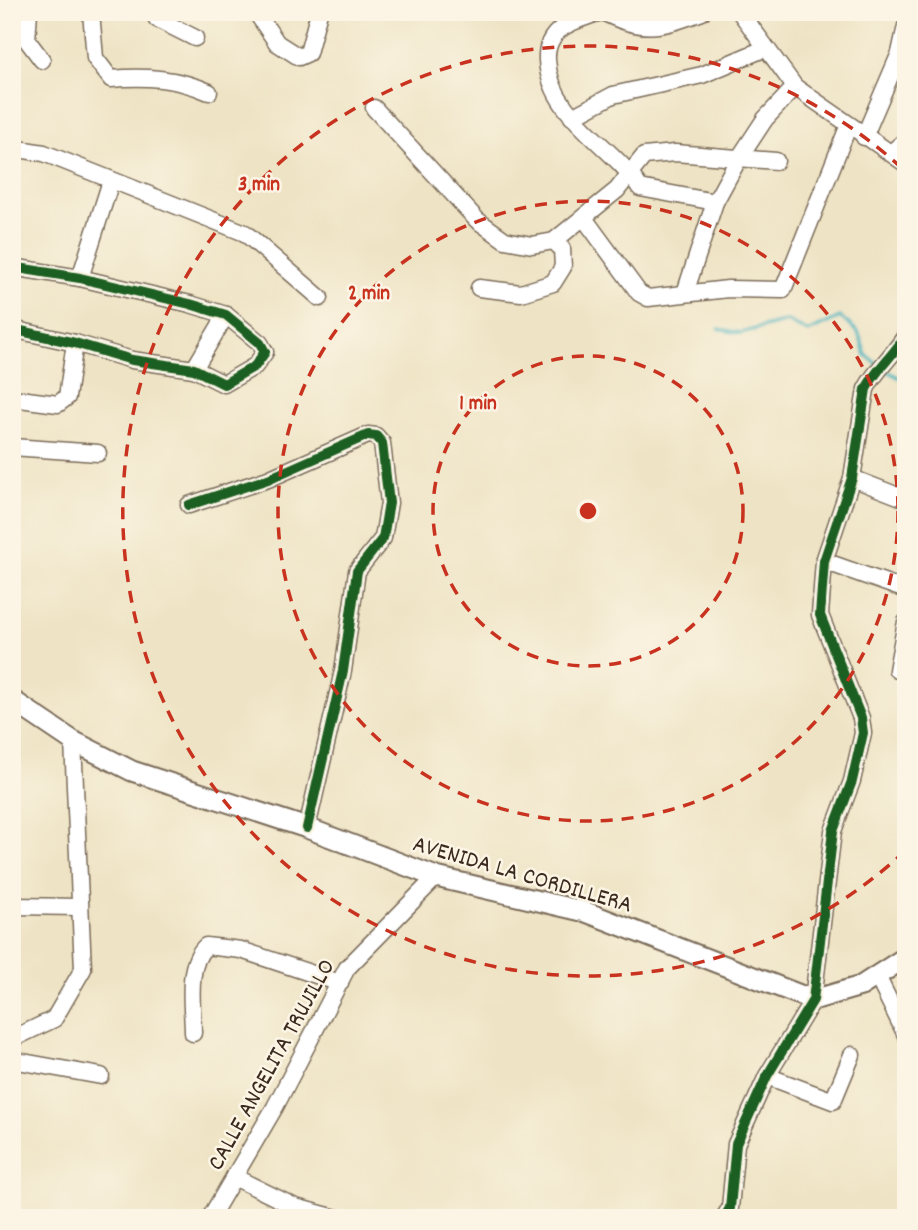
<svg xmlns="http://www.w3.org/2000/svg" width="918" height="1230" font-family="Dekko,sans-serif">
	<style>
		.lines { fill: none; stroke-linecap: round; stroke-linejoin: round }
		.stream { stroke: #42b1bc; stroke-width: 3.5 }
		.minor-casing { stroke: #7a6b58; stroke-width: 19 }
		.major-casing { stroke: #7a6b58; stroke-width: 23 }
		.minor { stroke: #fff; stroke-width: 16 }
		.major { stroke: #fff; stroke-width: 19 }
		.cycleway-casing { stroke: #fcf5e5; stroke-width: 15 }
		.cycleway { stroke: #1b5e20; stroke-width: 10 }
		.ring { fill: none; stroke: #c8321e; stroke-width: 3.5; stroke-dasharray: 12 9 }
		.labels { text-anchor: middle; stroke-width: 5; stroke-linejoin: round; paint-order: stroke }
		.street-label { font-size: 24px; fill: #3b2a1e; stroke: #fcf5e5 }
		.centre { fill: #c8321e; stroke: #fcf5e5; stroke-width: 3.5 }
		.ring-label { font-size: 21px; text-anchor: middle; font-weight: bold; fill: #c8321e; stroke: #fcf5e5; stroke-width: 5; stroke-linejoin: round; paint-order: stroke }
	</style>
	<rect width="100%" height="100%" fill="#fcf5e5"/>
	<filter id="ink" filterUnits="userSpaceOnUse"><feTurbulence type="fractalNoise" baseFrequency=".0143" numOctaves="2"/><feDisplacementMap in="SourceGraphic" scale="14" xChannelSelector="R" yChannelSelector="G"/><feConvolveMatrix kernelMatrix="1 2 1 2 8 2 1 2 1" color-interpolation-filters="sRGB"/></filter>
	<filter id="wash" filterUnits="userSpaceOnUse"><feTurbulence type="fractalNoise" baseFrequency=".00686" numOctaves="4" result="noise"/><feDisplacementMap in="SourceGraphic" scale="28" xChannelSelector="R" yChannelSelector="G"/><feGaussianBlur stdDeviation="1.57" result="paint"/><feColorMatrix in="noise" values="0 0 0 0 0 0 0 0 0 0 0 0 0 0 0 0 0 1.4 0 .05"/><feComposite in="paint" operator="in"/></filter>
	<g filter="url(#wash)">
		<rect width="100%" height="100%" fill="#eee3c4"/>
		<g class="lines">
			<!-- stream -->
			<g class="stream">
				<path d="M 719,329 L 740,333 L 787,321 L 808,332 L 840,317 L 858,332 L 866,355 L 877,364"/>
				<path d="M 883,369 L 906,381"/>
			</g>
		</g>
	</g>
	<g filter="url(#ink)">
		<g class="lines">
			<defs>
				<g id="minor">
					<path d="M 29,12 L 27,40 L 42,60"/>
					<path d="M 91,12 L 95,58 L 111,79 C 146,76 177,78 209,92"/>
					<path d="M 153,12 L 157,19 L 195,38"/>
					<path d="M 256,12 L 277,43 L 299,57 L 308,53 L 319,12"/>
					<path d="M 601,12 C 575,20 545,28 547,60 C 550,117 612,144 640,188 L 715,202"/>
					<path d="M 603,12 C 643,33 661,27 702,12"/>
					<path d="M 740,12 L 795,87 L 906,164"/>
					<path d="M 374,108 L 477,220 L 505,240 L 532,245 L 554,241 L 617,190 L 644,156 L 675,153 L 776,161"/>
					<path d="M 572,117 L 613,95 L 702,75 L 766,48"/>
					<path d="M 864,137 L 900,53 L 906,26"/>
					<path d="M 12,148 L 44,153 L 245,233 L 320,298"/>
					<path d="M 892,152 L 906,140"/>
					<path d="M 584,218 L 639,293 L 648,298 L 728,289 L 783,290 L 848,127"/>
					<path d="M 12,267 L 80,278 L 190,304 L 226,315 L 260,343 L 265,352 L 255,366 L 224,384 L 194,369 L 132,360 L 75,343 L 12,329"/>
					<path d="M 80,278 L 111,181"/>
					<path d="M 479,288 L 521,293 L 553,283 L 563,267 L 562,249 L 554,241"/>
					<path d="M 685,293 L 715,202 L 738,160 L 765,119 L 795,87"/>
					<path d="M 194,369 L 226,315"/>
					<path d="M 12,398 L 58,404 L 67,397 L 75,343"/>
					<path d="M 12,447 L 98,453"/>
					<path d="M 852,478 L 906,499"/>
					<path d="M 189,505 L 268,479 L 368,435 L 376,436 L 382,443 L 389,503 L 383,538 L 357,571 L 343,671 L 307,828"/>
					<path d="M 824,561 L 906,590"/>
					<path d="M 897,670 L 906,622"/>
					<path d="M 12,906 L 79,907"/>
					<path d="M 877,976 L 906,1035"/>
					<path d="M 193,1033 C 193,1008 185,965 206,946 L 241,950 L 340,983"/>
					<path d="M 12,1039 L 54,1019 L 83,969 L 73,741"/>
					<path d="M 12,1060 L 101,1076"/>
					<path d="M 767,1076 L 833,1101 L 852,1055"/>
					<path d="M 234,1177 L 295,1207 L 336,1218"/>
					<path d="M 210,1218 L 275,1107 L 347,968 L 436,877"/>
					<path d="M 724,1218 L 730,1208 L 736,1144 L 767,1076 L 813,1000 L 833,831 L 852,781 L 863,733 L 861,718 L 820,615 L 824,561 L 852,478 L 866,389 C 876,369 894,355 906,335"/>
				</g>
				<path id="major" d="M 12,700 L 73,741 L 132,771 L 307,828 L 436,877 L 586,912 L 813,1000 L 861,986 L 906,957"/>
			</defs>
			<!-- minor casing -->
			<use href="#minor" class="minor-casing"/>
			<!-- major casing -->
			<use href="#major" class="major-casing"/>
			<!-- minor -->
			<use href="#minor" class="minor"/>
			<!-- major -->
			<use href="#major" class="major"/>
			<defs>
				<g id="cycleway">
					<path d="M 12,267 L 80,278 L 190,304 L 226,315 L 260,343 L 265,352 L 255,366 L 224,384 L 194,369 L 132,360 L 75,343 L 12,329"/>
					<path d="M 189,505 L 268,479 L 368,435 L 376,436 L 382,443 L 389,503 L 383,538 L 357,571 L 343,671 L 307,828"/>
					<path d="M 724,1218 L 730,1208 L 736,1144 L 767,1076 L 813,1000 L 833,831 L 852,781 L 863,733 L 861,718 L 820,615 L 824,561 L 852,478 L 866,389 C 876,369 894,355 906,335"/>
				</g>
			</defs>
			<!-- cycleway casing -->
			<use href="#cycleway" class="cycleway-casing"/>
			<!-- cycleway -->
			<use href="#cycleway" class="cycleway"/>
		</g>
	</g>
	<!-- distance rings -->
	<g class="ring">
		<circle cx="588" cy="511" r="155"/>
		<circle cx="588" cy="511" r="310"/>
		<path d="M905 851A465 465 0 1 1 905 171"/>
	</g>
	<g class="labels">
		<!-- street labels -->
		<g class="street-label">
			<text transform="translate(523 873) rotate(16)" y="8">AVENIDA LA CORDILLERA</text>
			<text transform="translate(270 1064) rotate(-61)" y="8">CALLE ANGELITA TRUJILLO</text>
		</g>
	</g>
	<circle cx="588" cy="511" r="10" class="centre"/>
	<g class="ring-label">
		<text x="259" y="190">3 min</text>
		<text x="369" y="299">2 min</text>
		<text x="478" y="409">1 min</text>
	</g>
	<!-- margin -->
	<rect width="918" height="1230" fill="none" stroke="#fcf5e5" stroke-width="42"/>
</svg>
